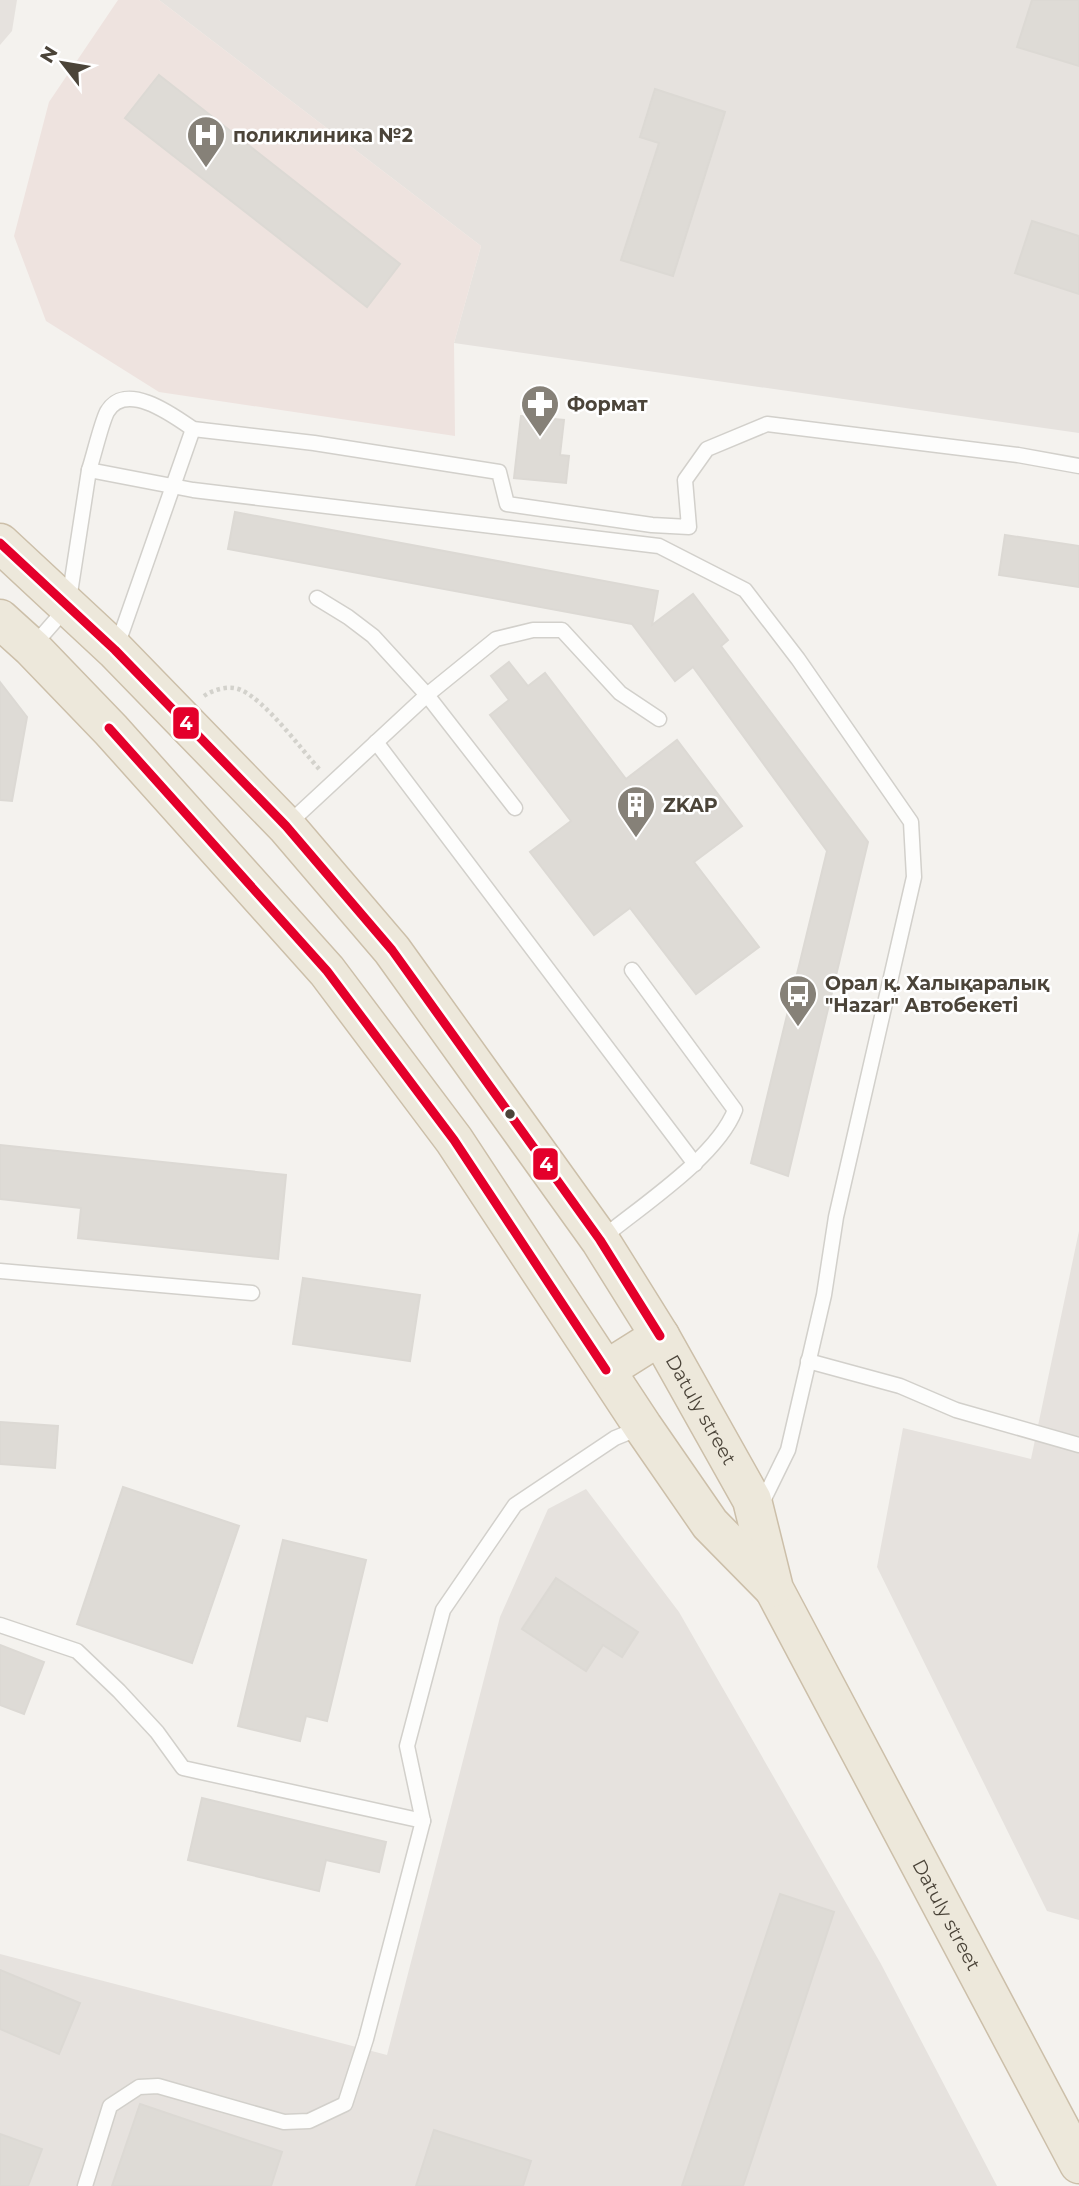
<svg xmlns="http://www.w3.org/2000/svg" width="1079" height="2186" font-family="Montserrat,sans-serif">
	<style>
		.industrial { fill: #e6e2de }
		.medical { fill: #eee3df }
		.building { fill: #dedbd6; stroke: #dcd9d4; stroke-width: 2 }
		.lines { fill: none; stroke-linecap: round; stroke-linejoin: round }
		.lane-casing { stroke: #d2d0cb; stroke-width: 17 }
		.highway-casing { stroke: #ccbfa9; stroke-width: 41 }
		.path { stroke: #d3d2cc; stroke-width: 4.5; stroke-dasharray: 3.5 3.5; stroke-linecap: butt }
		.lane { stroke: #fdfdfc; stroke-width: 14 }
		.highway { stroke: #ede8db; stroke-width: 38 }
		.bus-1-casing { stroke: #fff; stroke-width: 14 }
		.bus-1 { stroke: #e4002b; stroke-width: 9 }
		.bus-dot { fill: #4b4439; stroke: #fff; stroke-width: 2.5 }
		.labels { text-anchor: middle; stroke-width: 5; stroke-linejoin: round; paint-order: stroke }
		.poi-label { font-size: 19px; font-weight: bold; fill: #4b4439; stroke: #fff; text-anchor: start }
		.street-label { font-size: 19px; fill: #4b4439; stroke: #fff }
		.line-badge { stroke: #fff; stroke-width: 2.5 }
		.badge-label { font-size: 19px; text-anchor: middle; font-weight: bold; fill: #fff }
	</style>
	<rect width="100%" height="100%" fill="#f4f2ee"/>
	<!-- industrial -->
	<g class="industrial">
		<path d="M 0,0 L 17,0 L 12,31 L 0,45 Z"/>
		<path d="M 159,0 L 1079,0 L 1079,433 L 454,343 L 481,246 Z"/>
		<path d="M 1079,1231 L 1079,1920 L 1047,1911 L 877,1567 L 903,1428 L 1031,1459 Z"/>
		<path d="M 586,1489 L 679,1612 L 881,1964 L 997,2186 L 0,2186 L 0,1954 L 387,2055 L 500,1617 L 548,1509 Z"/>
	</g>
	<!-- medical -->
	<path class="medical" d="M 118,0 L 159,0 L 481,246 L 454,343 L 455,436 L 159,392 L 46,321 L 14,236 L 49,102 Z"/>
	<!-- building -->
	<g class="building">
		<path d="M 1032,0 L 1079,0 L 1079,66 L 1017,47 Z"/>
		<path d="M 159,75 L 400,264 L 367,307 L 125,118 Z"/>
		<path d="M 655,89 L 725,112 L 673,276 L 621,260 L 659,143 L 640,137 Z"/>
		<path d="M 1032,221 L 1079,236 L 1079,294 L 1015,273 Z"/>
		<path d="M 521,416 L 564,420 L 560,455 L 569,456 L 566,483 L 514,478 Z"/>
		<path d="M 235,512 L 658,591 L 652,625 L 693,594 L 728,640 L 721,646 L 868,842 L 788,1176 L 751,1163 L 827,851 L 693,667 L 675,681 L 632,624 L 228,549 Z"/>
		<path d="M 1005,535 L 1079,546 L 1079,587 L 999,575 Z"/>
		<path d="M 509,662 L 528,686 L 545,673 L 626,779 L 677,740 L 742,826 L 694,862 L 759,947 L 696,994 L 630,908 L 594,935 L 530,852 L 571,821 L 490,715 L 509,700 L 491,676 Z"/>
		<path d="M 0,682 L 27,717 L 12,801 L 0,800 Z"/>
		<path d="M 0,1145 L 286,1175 L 278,1259 L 78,1238 L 81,1208 L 0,1199 Z"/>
		<path d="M 303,1278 L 420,1295 L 410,1361 L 293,1344 Z"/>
		<path d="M 0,1422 L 58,1426 L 55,1468 L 0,1464 Z"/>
		<path d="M 123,1487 L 239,1526 L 192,1663 L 77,1624 Z"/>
		<path d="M 283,1540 L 366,1560 L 327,1721 L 306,1716 L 300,1741 L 238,1726 Z"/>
		<path d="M 556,1578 L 638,1632 L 622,1657 L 603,1645 L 586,1671 L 522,1629 Z"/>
		<path d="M 0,1645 L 44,1662 L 24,1714 L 0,1705 Z"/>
		<path d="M 202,1798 L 386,1842 L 379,1872 L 326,1860 L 319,1891 L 188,1860 Z"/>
		<path d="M 780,1894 L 834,1912 L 743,2186 L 682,2186 Z"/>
		<path d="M 0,1970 L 80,2003 L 59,2054 L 0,2029 Z"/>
		<path d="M 140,2104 L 282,2152 L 271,2186 L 112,2186 Z"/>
		<path d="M 434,2130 L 531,2161 L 523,2186 L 416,2186 Z"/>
		<path d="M 0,2134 L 42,2149 L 28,2186 L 0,2186 Z"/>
	</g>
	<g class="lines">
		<defs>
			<g id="lane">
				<path d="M 89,470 C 94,455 101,424 107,412 C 125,380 173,415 193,429 L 314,443 L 499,472 L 507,504 L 652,525 L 689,527 L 685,480 L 707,449 L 767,424 L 1018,455 L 1079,466"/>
				<path d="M 317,598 L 348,617 L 373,636 L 427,695 L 515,808"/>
				<path d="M 33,646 L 68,606 L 89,470 L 193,490 L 659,546 L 745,590 L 798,659 L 911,822 L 914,877 L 836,1217 L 824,1295 L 788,1450 L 761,1505"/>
				<path d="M 117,646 L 193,429"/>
				<path d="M 376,742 L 695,1164"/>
				<path d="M 287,825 L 427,695 L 496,639 L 533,630 L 562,630 L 620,693 L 659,719"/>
				<path d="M 601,1239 C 641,1206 717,1157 735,1110 L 632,970"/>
				<path d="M 0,1271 L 252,1293"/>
				<path d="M 808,1361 L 900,1386 L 956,1410 L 1079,1445"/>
				<path d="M 0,1625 L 77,1651 L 119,1691 L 157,1732 L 183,1768 L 423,1821"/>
				<path d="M 85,2186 L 110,2106 L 139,2087 L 158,2086 L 284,2122 L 309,2121 L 345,2104 L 366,2039 L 423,1821 L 407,1746 L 443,1610 L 515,1505 L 615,1438 L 642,1427"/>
			</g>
			<g id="highway">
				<path id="s1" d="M 0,543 L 115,650 L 286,826 L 392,950 L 600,1240 L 660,1336 L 752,1500 L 774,1589 L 1079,2164"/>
				<path d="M 0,619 L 32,648 L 111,730 L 327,971 L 454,1140 L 643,1427 L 710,1524 L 773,1588"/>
				<path d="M 606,1370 L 660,1336"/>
			</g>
		</defs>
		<!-- lane casing -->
		<use href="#lane" class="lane-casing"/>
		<!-- highway casing -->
		<use href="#highway" class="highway-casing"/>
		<!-- path -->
		<path class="path" d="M 204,696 C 214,689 230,685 241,690 C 266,701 301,749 320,770"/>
		<!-- lane -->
		<use href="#lane" class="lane"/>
		<!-- highway -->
		<use href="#highway" class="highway"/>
		<defs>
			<g id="bus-1">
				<path d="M 0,543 L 115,650 L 286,826 L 392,950 L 600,1240 L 660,1336"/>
				<path d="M 109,728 L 327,971 L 454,1140 L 606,1370"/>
			</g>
		</defs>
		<!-- bus-1 casing -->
		<use href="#bus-1" class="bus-1-casing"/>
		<!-- bus-1 -->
		<use href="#bus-1" class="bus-1"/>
	</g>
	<!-- icons -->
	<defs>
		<symbol id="hospital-pin" viewBox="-11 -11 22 30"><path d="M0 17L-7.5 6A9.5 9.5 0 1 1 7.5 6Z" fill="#868178" stroke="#fff"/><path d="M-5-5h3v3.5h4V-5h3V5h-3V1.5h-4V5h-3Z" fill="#fff"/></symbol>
		<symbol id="pharmacy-pin" viewBox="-11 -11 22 30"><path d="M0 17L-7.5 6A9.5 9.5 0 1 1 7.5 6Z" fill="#868178" stroke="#fff"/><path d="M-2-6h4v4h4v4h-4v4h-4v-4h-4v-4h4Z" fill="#fff"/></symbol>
		<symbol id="building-pin" viewBox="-11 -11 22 30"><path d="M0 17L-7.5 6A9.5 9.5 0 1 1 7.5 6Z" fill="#868178" stroke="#fff"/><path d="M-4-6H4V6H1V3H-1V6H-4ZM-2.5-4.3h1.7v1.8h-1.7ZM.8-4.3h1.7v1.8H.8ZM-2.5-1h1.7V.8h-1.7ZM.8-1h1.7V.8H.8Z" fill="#fff"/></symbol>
		<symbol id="bus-pin" viewBox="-11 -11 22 30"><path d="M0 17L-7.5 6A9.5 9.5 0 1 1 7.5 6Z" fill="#868178" stroke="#fff"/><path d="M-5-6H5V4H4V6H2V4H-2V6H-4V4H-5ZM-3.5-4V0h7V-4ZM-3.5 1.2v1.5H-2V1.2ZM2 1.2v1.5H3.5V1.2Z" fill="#fff"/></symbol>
	</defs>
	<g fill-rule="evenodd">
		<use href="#hospital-pin" x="184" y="113" width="44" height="60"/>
		<use href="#pharmacy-pin" x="518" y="382" width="44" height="60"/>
		<use href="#building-pin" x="614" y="783" width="44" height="60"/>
		<use href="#bus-pin" x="776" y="972" width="44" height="60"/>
	</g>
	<!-- markers -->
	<circle class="bus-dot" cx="510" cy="1114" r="6"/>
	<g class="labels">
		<!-- poi labels -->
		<g class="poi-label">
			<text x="233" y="142">поликлиника №2</text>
			<text x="567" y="411">Формат</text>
			<text x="663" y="812">ZKAP</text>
			<text x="825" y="990">Орал қ. Халықаралық<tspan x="825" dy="22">"Hazar" Автобекеті</tspan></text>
		</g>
		<!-- street labels -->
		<g class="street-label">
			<text dy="7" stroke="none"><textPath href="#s1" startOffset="1120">Datuly street</textPath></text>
			<text dy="7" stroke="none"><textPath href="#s1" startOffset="1684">Datuly street</textPath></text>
		</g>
	</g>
	<g class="line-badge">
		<rect x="172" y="706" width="28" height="34" rx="7" fill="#e4002b"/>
		<rect x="532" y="1147" width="27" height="34" rx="7" fill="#e4002b"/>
	</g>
	<g class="badge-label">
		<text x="186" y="730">4</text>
		<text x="546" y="1171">4</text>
	</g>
	<!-- north arrow -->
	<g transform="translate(63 63) rotate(301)" stroke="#ffffff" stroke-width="5" paint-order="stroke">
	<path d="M0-5L12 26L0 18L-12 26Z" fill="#4b4439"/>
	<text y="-10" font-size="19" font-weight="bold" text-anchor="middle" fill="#4b4439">N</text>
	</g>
</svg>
